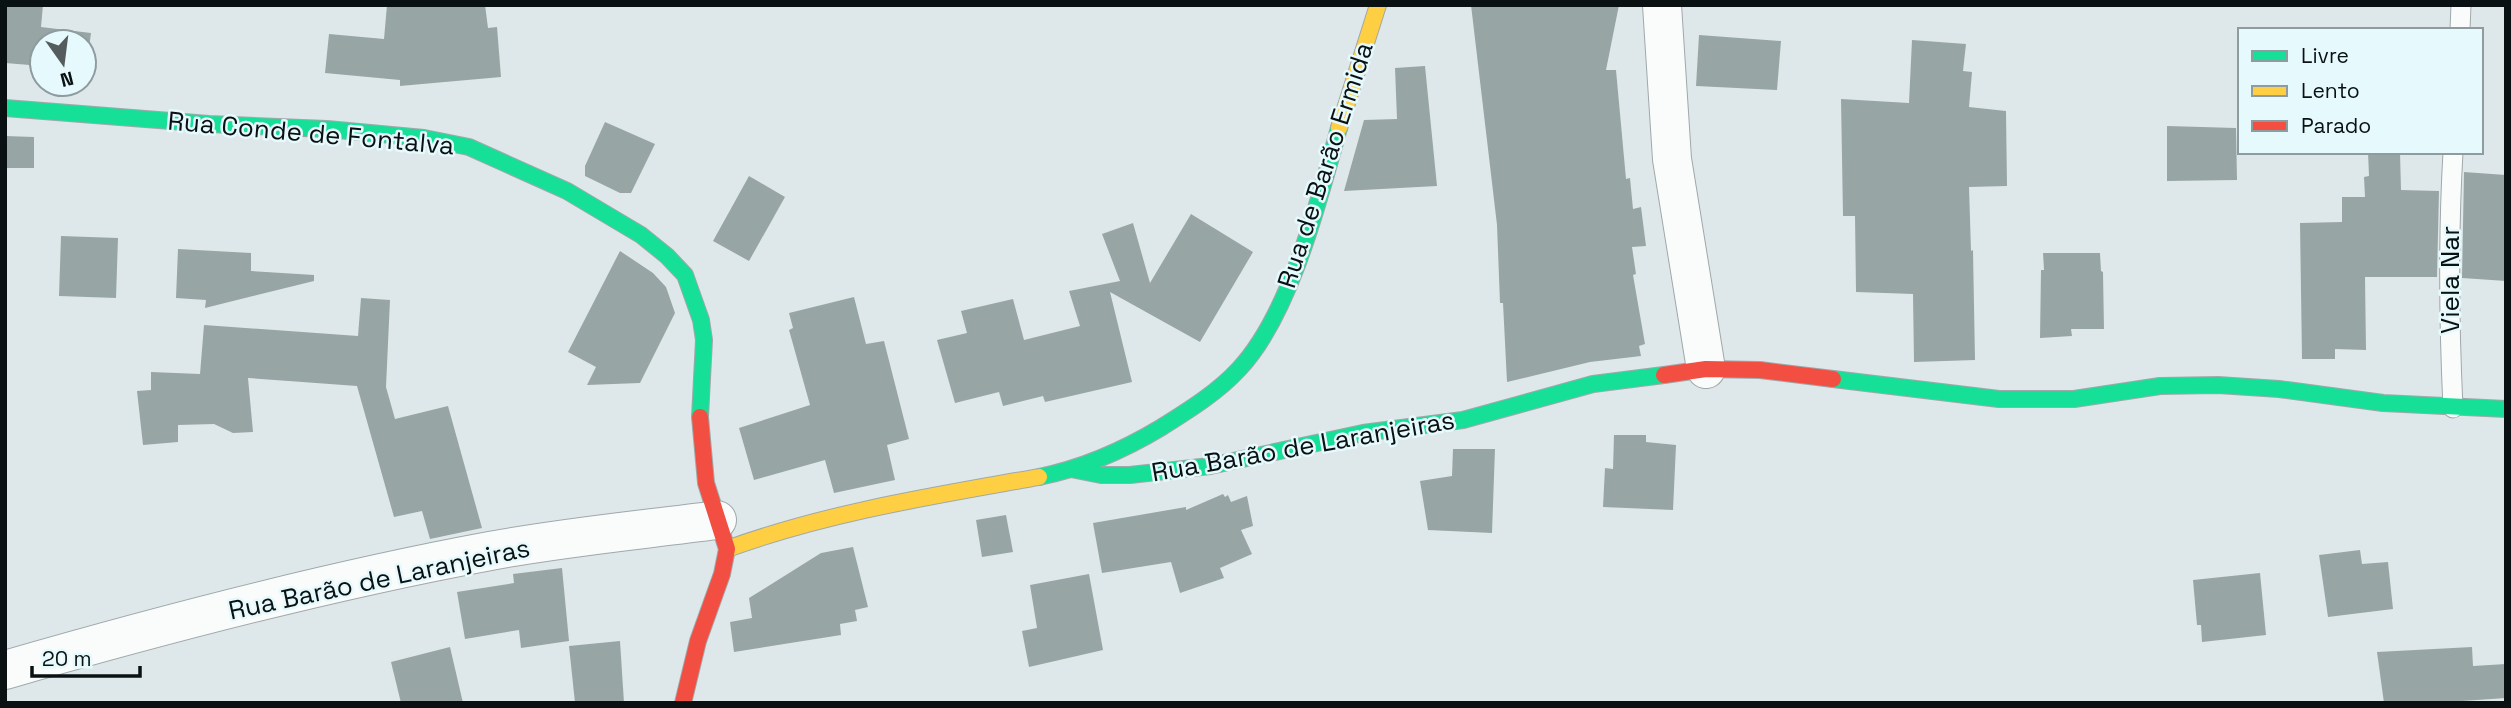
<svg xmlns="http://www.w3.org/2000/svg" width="2511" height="708" font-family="'Space Grotesk',sans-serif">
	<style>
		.building { fill: #98a5a5 }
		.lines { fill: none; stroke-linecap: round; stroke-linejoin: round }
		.lane-casing { stroke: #a0a8a9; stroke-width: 21 }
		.street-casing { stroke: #a0a8a9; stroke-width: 40 }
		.fast-casing { stroke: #a0a8a9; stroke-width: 18 }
		.slow-casing { stroke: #a0a8a9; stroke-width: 18 }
		.jam-casing { stroke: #a0a8a9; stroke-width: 18 }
		.lane { stroke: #fafcfc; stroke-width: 19 }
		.street { stroke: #fafcfc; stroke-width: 38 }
		.fast { stroke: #16e098; stroke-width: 16 }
		.slow { stroke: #ffcf43; stroke-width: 16 }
		.jam { stroke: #f24e42; stroke-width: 16 }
		.labels { text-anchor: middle; stroke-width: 5; stroke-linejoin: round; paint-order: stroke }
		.street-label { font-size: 26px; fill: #0a1112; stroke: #e6f9fd }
	</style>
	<rect width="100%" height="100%" fill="#dee8ea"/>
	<!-- building -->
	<g class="building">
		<path d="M 5,5 L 43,5 L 41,27 L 91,33 L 86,71 L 84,71 L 84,42 L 42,42 L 42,66 L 5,63 Z"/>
		<path d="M 387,5 L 485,5 L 488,28 L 497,27 L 501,77 L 400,86 L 400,80 L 325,73 L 329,34 L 384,39 Z"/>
		<path d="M 1471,5 L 1619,5 L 1606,70 L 1616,70 L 1626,179 L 1630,178 L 1633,209 L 1641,207 L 1646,246 L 1632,247 L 1636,274 L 1633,275 L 1645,344 L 1639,346 L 1641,356 L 1590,362 L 1507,382 L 1503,303 L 1500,303 L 1497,225 Z"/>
		<path d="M 1699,35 L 1781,41 L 1777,90 L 1696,86 Z"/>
		<path d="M 1912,40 L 1966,44 L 1963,71 L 1972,72 L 1969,107 L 2006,111 L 2007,186 L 1969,187 L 1971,251 L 1973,250 L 1975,360 L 1914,362 L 1913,294 L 1856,292 L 1855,216 L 1843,216 L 1841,99 L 1909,103 Z"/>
		<path d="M 1425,66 L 1437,186 L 1344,191 L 1364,120 L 1397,119 L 1395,68 Z"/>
		<path d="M 605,122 L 655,144 L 631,193 L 620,193 L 585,176 L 585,166 Z"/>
		<path d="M 2167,126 L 2236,128 L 2237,180 L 2167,181 Z"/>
		<path d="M 5,136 L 34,137 L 34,168 L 5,168 Z"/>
		<path d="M 2368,152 L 2400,152 L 2401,190 L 2439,191 L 2437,277 L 2365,277 L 2366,350 L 2335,349 L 2335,359 L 2302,359 L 2300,223 L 2342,222 L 2342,197 L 2365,197 L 2364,177 L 2369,176 Z"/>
		<path d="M 2464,172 L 2506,175 L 2506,281 L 2462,278 Z"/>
		<path d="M 749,176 L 785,197 L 749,261 L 713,241 Z"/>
		<path d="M 1191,214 L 1253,252 L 1200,342 L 1110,292 L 1132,382 L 1045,402 L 1043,396 L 1003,406 L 999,392 L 955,403 L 937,340 L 967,333 L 961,311 L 1013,299 L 1024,340 L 1080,326 L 1069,291 L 1120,281 L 1102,234 L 1133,223 L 1150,283 Z"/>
		<path d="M 61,236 L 118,238 L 116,298 L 59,296 Z"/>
		<path d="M 178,249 L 251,253 L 251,271 L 314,275 L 314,281 L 205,308 L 206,300 L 176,298 Z"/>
		<path d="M 620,251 L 653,273 L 666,287 L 675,313 L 640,383 L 587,385 L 596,367 L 568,352 Z"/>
		<path d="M 2043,253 L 2100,253 L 2101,271 L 2103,272 L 2104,329 L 2071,329 L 2072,336 L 2040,338 L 2041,270 L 2044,270 Z"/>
		<path d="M 854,297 L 866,344 L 884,341 L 909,439 L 887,445 L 895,480 L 834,493 L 825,460 L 754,480 L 739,428 L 810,405 L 789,330 L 793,328 L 789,313 Z"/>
		<path d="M 361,298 L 390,300 L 386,387 L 395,419 L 448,406 L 482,528 L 430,539 L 422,511 L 394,517 L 357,386 L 248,378 L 253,432 L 233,433 L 214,424 L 178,425 L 178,442 L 143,445 L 137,391 L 151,390 L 151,372 L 200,374 L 204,325 L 358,336 Z"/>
		<path d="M 1614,435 L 1646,435 L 1646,442 L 1676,445 L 1673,510 L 1603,507 L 1605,468 L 1613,469 Z"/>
		<path d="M 1453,449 L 1495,449 L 1492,533 L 1428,530 L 1420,481 L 1452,476 Z"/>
		<path d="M 1223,494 L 1225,497 L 1228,495 L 1231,502 L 1247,496 L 1253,526 L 1241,530 L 1252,554 L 1220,568 L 1224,578 L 1180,593 L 1171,562 L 1102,573 L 1093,523 L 1186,507 L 1186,510 Z"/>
		<path d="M 1006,515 L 1013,552 L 982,557 L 976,520 Z"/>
		<path d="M 853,547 L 868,607 L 855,610 L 857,621 L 840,624 L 841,635 L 734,652 L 730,622 L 752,618 L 749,598 L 821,553 Z"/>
		<path d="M 2360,550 L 2362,564 L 2388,562 L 2393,609 L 2328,617 L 2319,555 Z"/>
		<path d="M 562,568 L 569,641 L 521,648 L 519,630 L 465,639 L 457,592 L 514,583 L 513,574 Z"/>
		<path d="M 2260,573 L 2266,635 L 2202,642 L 2201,625 L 2197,625 L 2193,580 Z"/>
		<path d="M 1089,574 L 1103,650 L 1029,667 L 1022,631 L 1037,628 L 1030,585 Z"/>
		<path d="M 620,641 L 624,703 L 575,703 L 569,646 Z"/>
		<path d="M 450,647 L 463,703 L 401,703 L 391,662 Z"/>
		<path d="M 2472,647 L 2473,666 L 2506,664 L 2506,698 L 2433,703 L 2384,703 L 2377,652 Z"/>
	</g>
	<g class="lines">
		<defs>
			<g id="lane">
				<path d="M 2460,30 L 2461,5"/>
				<path d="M 2453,408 C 2449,323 2448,238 2453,152"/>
			</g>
			<g id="street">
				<path d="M 1662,5 L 1672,159 L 1706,369"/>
				<path d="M 5,670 C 164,624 328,581 490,551 C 565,537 641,530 717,520"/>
			</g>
			<g id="fast">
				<path d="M 5,108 L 209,124 L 327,129 L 424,138 L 469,147 L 567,191 L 641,235 L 667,256 L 685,275 L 701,320 L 704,340 L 700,417"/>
				<path d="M 1833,379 L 1999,399 L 2074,399 L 2160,386 L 2218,385 L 2279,389 L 2383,403 L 2506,409"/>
				<path d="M 1071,469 L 1101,475 L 1130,475 L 1210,466 L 1363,433 L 1463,420 L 1593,384 L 1664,375"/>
				<path d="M 1039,477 C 1083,468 1124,450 1162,427 C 1189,410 1218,392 1239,369 C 1290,315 1319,200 1339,128"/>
			</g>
			<g id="slow">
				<path d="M 1339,128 L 1378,5"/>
				<path d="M 727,549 C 829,512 933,496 1039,477"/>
			</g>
			<g id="jam">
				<path d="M 1664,375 L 1706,369 L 1760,370 L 1833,379"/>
				<path d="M 683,703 L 698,641 L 722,574 L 727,549 L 706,483 L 700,417"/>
			</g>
		</defs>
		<!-- lane casing -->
		<use href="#lane" class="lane-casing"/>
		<!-- street casing -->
		<use href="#street" class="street-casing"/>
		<!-- fast casing -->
		<use href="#fast" class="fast-casing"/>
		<!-- slow casing -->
		<use href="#slow" class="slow-casing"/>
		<!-- jam casing -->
		<use href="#jam" class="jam-casing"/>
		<!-- lane -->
		<use href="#lane" class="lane"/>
		<!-- street -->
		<use href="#street" class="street"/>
		<!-- fast -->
		<use href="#fast" class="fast"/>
		<!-- slow -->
		<use href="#slow" class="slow"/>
		<!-- jam -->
		<use href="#jam" class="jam"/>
	</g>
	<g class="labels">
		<!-- street labels -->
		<g class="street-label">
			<text transform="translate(311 133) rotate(5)" y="9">Rua Conde de Fontalva</text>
			<text transform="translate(1325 165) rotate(-72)" y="9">Rua de Barão Ermida</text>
			<text transform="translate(2450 280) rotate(-90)" y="9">Viela Nar</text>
			<text transform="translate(1303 446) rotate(-10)" y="9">Rua Barão de Laranjeiras</text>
			<text transform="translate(379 579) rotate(-12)" y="9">Rua Barão de Laranjeiras</text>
		</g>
	</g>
	<!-- border -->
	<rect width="2511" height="708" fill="none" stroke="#0a1112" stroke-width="14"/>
	<!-- legend -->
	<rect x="2238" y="28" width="245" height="126" fill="#e6f9fd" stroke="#8e9c9f" stroke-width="2"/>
	<rect x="2252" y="51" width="35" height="10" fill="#16e098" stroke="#8e9c9f" stroke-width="2"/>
	<text x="2301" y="63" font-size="21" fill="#0a1112">Livre</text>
	<rect x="2252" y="86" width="35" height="10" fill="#ffcf43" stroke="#8e9c9f" stroke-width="2"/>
	<text x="2301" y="98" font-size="21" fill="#0a1112">Lento</text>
	<rect x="2252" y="121" width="35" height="10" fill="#f24e42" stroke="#8e9c9f" stroke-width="2"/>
	<text x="2301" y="133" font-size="21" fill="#0a1112">Parado</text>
	<!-- north arrow -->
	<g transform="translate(63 63) rotate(166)"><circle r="33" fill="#e6f9fd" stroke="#8e9c9f" stroke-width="2"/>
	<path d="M0-5L12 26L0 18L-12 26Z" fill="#545c5e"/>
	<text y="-10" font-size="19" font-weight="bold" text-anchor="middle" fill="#0a1112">N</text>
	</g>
	<!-- scale -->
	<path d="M32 666v10h108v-10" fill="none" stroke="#0a1112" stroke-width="3.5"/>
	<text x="42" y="666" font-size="21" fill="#0a1112" stroke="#e6f9fd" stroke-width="5" paint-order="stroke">20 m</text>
</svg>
